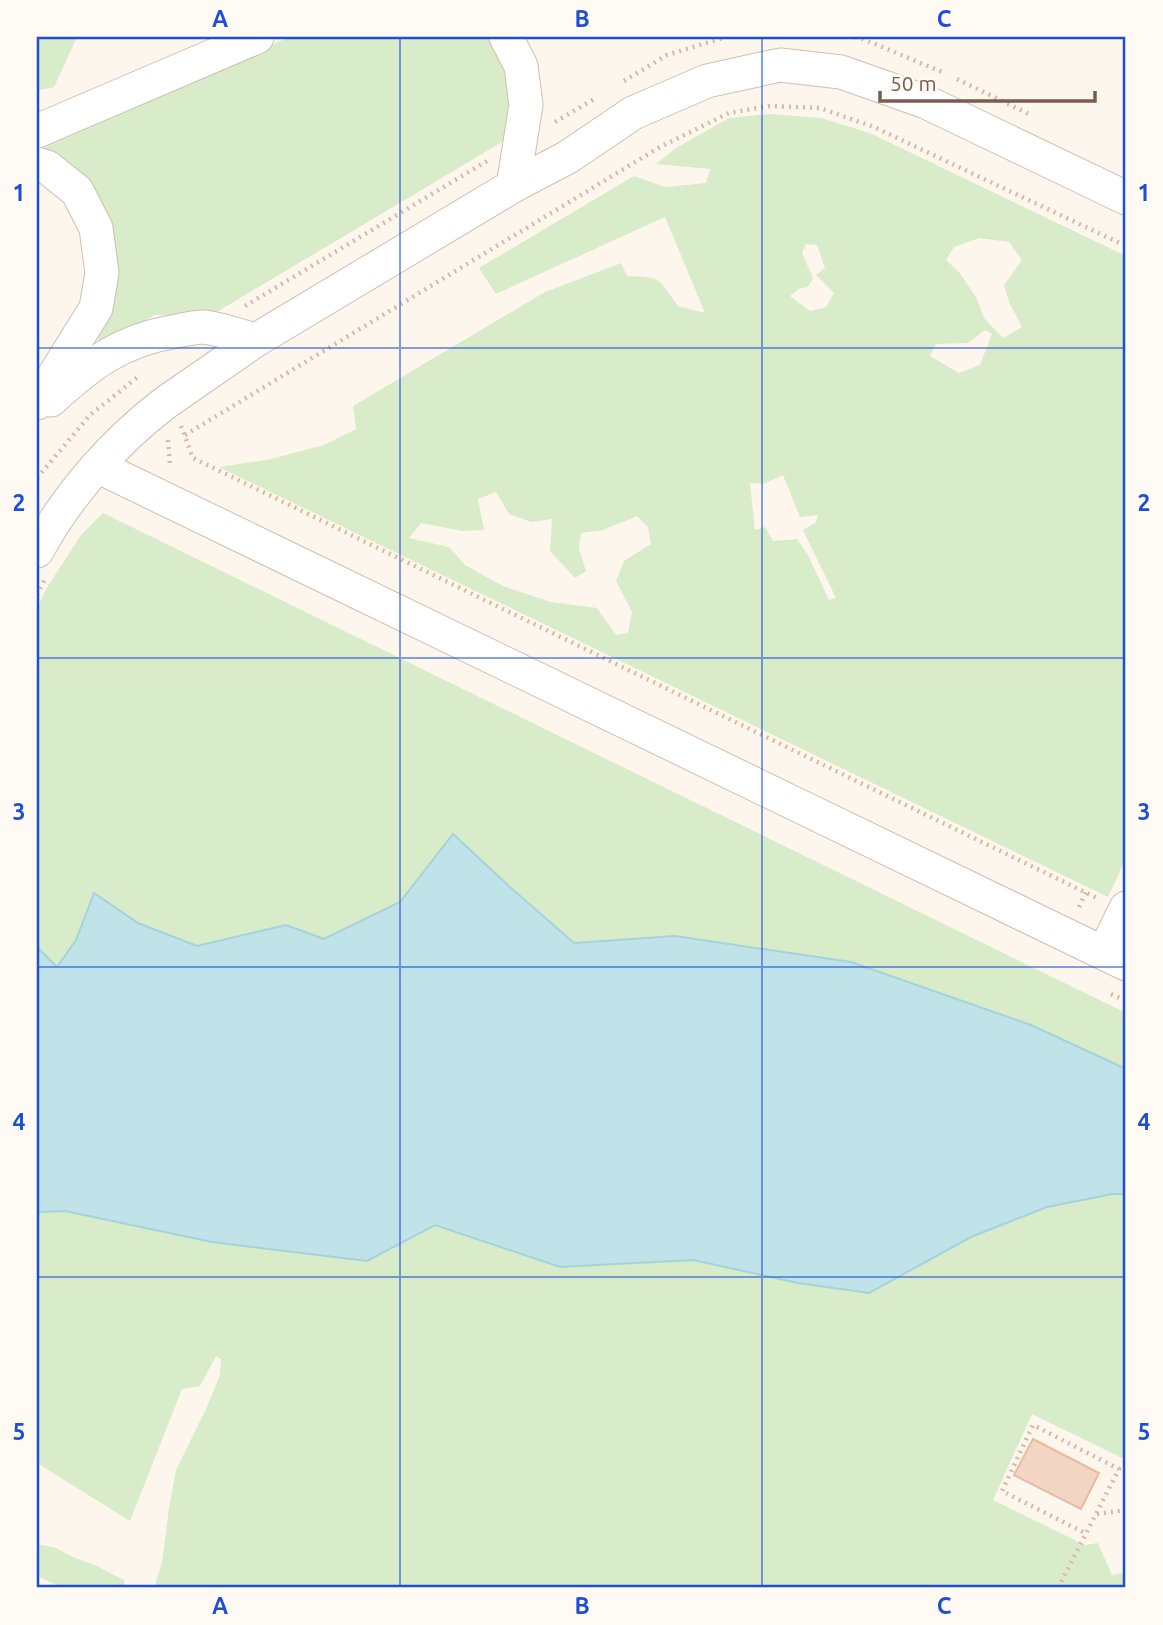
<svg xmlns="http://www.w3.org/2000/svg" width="1163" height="1625" font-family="Ubuntu,sans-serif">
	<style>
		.green { fill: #d8ecc9; fill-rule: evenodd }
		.water { fill: #bfe3e8; stroke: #a5d3da; stroke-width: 2 }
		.building { fill: #f3d5c3; stroke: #e6bba3; stroke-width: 2 }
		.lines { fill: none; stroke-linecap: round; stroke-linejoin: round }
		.minor-casing { stroke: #d1beb0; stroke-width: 35 }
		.path { stroke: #d9b8a5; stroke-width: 4.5; stroke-dasharray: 2 5; stroke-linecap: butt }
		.minor { stroke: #fff; stroke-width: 33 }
		.grid { fill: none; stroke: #1d4ed8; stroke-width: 2; stroke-opacity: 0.55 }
		.neatline { fill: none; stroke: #1d4ed8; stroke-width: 2.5 }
		.grid-label { font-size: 23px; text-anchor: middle; font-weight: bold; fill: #1d4ed8 }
	</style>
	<rect width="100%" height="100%" fill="#fdf6ec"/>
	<!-- green -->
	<g class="green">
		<path d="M 37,37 L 77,37 L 54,87 L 37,91 Z"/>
		<path d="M 290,37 L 497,37 L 514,108 L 502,142 L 210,316 L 155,315 L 101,345 L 94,327 L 111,259 L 37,153 L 37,140 L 74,127 Z"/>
		<path d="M 769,114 L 822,118 L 872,134 L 1126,256 L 1126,858 L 1108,897 L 219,467 L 267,460 L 324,445 L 356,429 L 353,406 L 545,292 L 621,263 L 627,276 C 662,277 658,278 678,306 L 705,313 L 665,217 L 496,294 L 479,268 L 634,176 L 665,187 L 706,183 L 710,169 L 656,164 L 676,148 L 729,118 ZM 979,238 L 1009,242 L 1022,260 L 1004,285 L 1009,302 L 1022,327 L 1003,338 L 984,318 L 977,299 L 960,273 L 946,260 L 954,247 ZM 806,244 L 817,245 L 825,268 L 816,275 L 834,293 L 826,307 L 810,311 L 790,296 L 799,289 L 808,287 L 813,278 L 802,253 ZM 985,330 L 992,334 L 980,365 L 959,373 L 930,356 L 936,344 L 968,343 ZM 783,475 L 800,517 L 818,515 L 816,522 L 803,530 L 836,598 L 829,600 L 808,555 L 797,539 L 773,541 L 765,527 L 755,530 L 750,483 L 764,484 ZM 496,492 L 509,514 L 531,522 L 552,519 L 550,551 L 575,578 L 586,571 L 579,549 L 581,533 L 603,530 L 637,516 L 648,527 L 651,544 L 624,561 L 616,581 L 632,612 L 628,633 L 616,635 L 597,608 L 551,602 L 503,586 L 465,565 L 449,547 L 409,538 L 421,523 L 463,531 L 484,530 L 478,499 Z"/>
		<path d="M 103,513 L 1126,1013 L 1126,1069 L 1031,1025 L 851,962 L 675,936 L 574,943 L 511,888 L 453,834 L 400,902 L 324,939 L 286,925 L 198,946 L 138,923 L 95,893 L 76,940 L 56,968 L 37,947 L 37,609 L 46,589 L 81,535 Z"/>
		<path d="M 1112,1194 L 1126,1194 L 1126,1460 L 1032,1414 L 993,1500 L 1085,1545 L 1098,1543 L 1112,1575 L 1126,1572 L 1126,1588 L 154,1588 L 162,1563 L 169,1508 L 176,1470 L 206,1409 L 220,1375 L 221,1359 L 216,1356 L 200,1386 L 182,1389 L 130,1521 L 37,1463 L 37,1212 L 65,1211 L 212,1242 L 367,1261 L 435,1225 L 560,1267 L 693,1260 L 798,1283 L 869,1293 L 971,1237 L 1047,1207 Z"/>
		<path d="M 37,1544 L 56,1548 L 73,1557 L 97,1566 L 124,1580 L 125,1588 L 62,1588 L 37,1576 Z"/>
	</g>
	<!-- water -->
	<path class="water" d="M 453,834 L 511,888 L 574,943 L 675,936 L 851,962 L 1031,1025 L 1126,1069 L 1126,1194 L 1112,1194 L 1047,1207 L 971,1237 L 869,1293 L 798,1283 L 693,1260 L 560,1267 L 435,1225 L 367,1261 L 212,1242 L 65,1211 L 37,1212 L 37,947 L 57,967 L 76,940 L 94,893 L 138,923 L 197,946 L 286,925 L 324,939 L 400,902 Z"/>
	<!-- building -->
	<path class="building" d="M 1033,1439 L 1099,1473 L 1081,1509 L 1014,1475 Z"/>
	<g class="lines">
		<defs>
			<g id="minor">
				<path d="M 506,37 L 521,66 L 526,105 L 513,186"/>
				<path d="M 37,131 L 257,37"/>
				<path d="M 37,164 L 47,167 L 77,191 L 96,228 L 102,273 L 96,308 L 37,403"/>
				<path d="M 51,400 C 91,363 122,340 177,331 C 186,329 195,327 204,327 C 221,329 240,336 256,340"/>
				<path d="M 97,466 L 1126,964"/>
				<path d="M 37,551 C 68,494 114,442 165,403 L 256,340 L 513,186 L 568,157 L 633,113 L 707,81 L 780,65 L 841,72 L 926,102 L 1126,198"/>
				<path d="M 1104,953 L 1126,908"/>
			</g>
		</defs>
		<!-- minor casing -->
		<use href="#minor" class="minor-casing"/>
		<!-- path -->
		<g class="path">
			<path d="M 855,37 L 863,39 L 942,72"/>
			<path d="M 957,79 L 1031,115"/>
			<path d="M 624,81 L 667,55 L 726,37"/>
			<path d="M 555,122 L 596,98"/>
			<path d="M 245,306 L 487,161"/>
			<path d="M 181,426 L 193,458 L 1099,899"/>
			<path d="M 185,435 L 660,147 L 729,113 L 769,106 L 820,108 L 874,127 L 1126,246"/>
			<path d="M 168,440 L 170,465"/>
			<path d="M 37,478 L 90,415 L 139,376"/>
			<path d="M 37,595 L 45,579"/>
			<path d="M 1079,907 L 1086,892"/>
			<path d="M 1111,994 L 1126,1001"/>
			<path d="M 1097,1514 L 1126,1510"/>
			<path d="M 1058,1588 L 1119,1469 L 1033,1425 L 1002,1491 L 1087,1534"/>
		</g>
		<!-- minor -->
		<use href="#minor" class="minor"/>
	</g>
	<!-- grid -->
	<path class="grid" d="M 400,37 L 400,1588M 762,37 L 762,1588M 37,348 L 1126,348M 37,658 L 1126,658M 37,967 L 1126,967M 37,1277 L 1126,1277"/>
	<!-- border -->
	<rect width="1163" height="1625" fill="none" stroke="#fffaf3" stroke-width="77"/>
	<!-- scale -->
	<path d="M880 91v10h215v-10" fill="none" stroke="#7a5c4d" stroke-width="3.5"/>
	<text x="890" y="91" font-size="21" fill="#7a5c4d" stroke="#fffaf3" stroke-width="5" paint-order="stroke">50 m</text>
	<rect x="38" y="38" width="1086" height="1548" class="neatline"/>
	<g class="grid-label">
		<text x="220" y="27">A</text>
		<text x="582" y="27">B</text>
		<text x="944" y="27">C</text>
		<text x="19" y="201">1</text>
		<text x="1144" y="201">1</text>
		<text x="19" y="511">2</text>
		<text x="1144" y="511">2</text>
		<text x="19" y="820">3</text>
		<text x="1144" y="820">3</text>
		<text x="19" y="1130">4</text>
		<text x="1144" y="1130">4</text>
		<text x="19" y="1440">5</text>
		<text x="1144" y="1440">5</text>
		<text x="220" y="1614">A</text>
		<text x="582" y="1614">B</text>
		<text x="944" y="1614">C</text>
	</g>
</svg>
